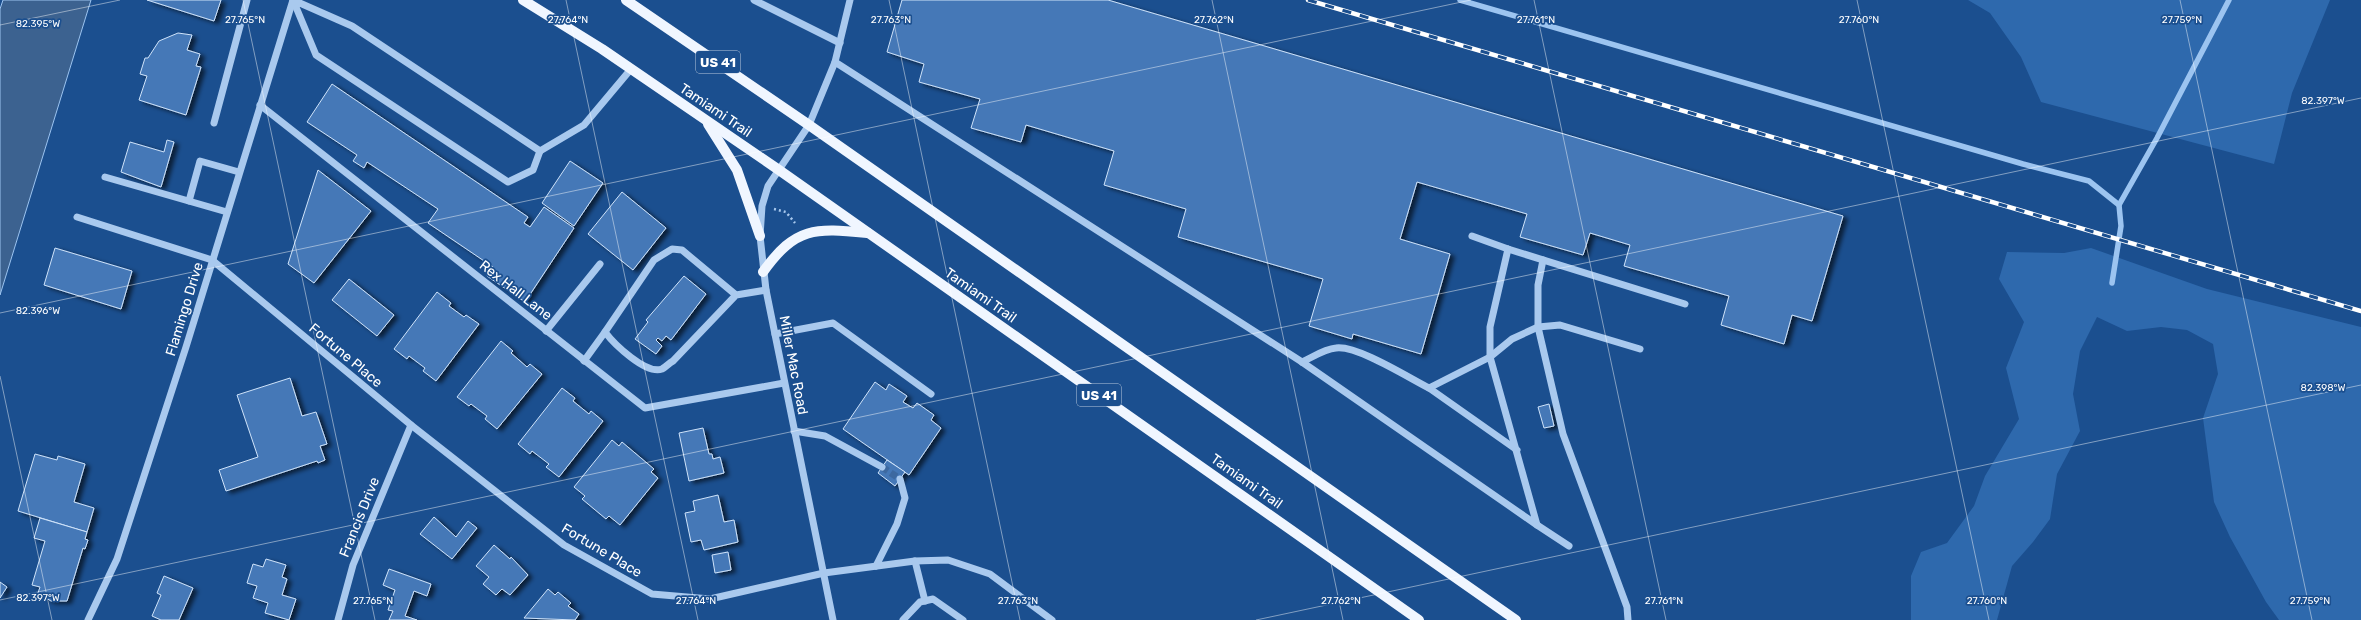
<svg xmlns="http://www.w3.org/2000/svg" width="2361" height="620" font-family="Rubik,sans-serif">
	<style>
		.green { fill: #2e69ad }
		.water { fill: #3c6290; stroke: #9cc4f0 }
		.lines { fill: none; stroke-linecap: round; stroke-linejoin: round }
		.stream { stroke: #9cc4f0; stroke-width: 5.5 }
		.building { fill: #4478b7; stroke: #cfe3fa; filter: url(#shadow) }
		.minor-tunnel { stroke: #3d69a0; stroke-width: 7; stroke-dasharray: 7 3.5; stroke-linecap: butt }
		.path { stroke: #a9c9ee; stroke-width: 2.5; stroke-dasharray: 2 3; stroke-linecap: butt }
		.minor { stroke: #a9c9ee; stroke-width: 7 }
		.major { stroke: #f0f6ff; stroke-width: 10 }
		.rail-casing { stroke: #fff; stroke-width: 4.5 }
		.rail { stroke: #1b4f8f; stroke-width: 3; stroke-dasharray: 9; stroke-linecap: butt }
		.ticks { fill: none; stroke: #fff; stroke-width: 1; stroke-opacity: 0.45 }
		.labels { text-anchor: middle; stroke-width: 3.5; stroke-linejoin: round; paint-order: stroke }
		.shield { fill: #1b4f8f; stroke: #bbcadd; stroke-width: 1 }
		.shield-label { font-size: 13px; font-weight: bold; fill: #fff }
		.street-label { font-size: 14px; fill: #fff; stroke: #1b4f8f }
		.ticks-label { font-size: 10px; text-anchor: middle; fill: #fff; stroke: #1b4f8f; stroke-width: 3.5; stroke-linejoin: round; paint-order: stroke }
	</style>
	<defs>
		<filter id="shadow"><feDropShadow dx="4.5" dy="2.5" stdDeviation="2" flood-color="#0009"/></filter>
	</defs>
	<rect width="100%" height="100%" fill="#1b4f8f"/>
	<!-- green -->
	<g class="green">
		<path d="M 1968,0 L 2330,0 L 2292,93 L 2274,164 L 2041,102 L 2021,57 L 1990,13 Z"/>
		<path d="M 2091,248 L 2207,289 L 2361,327 L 2361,620 L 2279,620 L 2266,602 L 2230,537 L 2214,502 L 2203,418 L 2218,374 L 2213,344 L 2187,330 L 2161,327 L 2127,331 L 2097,317 L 2080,351 L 2073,394 L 2080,431 L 2057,474 L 2050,519 L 2033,542 L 2012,566 L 1997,620 L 1911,620 L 1911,576 L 1921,552 L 1947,543 L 1974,506 L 1985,476 L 2019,419 L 2006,368 L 2024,322 L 1999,279 L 2007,252 L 2064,253 Z"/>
	</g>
	<!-- water -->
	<path class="water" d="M 3,0 L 91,0 L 0,295 L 0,9 Z"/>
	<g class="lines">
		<!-- stream -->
		<g class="stream">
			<path d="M 1460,0 L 2023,164 L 2089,181 L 2119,205 L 2121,226 L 2112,283"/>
			<path d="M 2119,205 L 2157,138 L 2229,0"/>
		</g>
	</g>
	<!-- building -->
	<g class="building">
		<path d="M 147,0 L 221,0 L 214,21 Z"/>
		<path d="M 902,0 L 1108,0 L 1843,216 L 1812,321 L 1792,315 L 1784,344 L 1721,325 L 1729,296 L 1624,266 L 1630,245 L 1590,233 L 1583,255 L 1520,237 L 1527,214 L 1417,182 L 1400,239 L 1450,254 L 1421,354 L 1353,334 L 1352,339 L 1309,326 L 1323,279 L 1178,237 L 1186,209 L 1104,185 L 1114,151 L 1026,125 L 1021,142 L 971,128 L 980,99 L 919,82 L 924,64 L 887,52 Z"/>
		<path d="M 178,33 L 192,35 L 187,50 L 200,54 L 196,66 L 201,67 L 186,115 L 139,100 L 147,76 L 140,74 L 145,58 L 148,58 L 159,41 Z"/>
		<path d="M 332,84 L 528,217 L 524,223 L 530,227 L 544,207 L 574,228 L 525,302 L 487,276 L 493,267 L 428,223 L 438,209 L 367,162 L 364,168 L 353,161 L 357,155 L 307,122 Z"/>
		<path d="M 167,140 L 174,142 L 161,187 L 121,172 L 130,142 L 164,152 Z"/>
		<path d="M 570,161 L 603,183 L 574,226 L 542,203 Z"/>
		<path d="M 318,170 L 371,211 L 314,283 L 288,264 Z"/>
		<path d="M 622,192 L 666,228 L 633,270 L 588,234 Z"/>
		<path d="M 55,248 L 132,271 L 121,309 L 44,285 Z"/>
		<path d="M 684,276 L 706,294 L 671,340 L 666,336 L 662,341 L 658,338 L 656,340 L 662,346 L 656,354 L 635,339 L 648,322 L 646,320 Z"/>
		<path d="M 349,279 L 394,315 L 377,336 L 332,300 Z"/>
		<path d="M 437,292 L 451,303 L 449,306 L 464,317 L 466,315 L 479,324 L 436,381 L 423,371 L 425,368 L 409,356 L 407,359 L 394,349 Z"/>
		<path d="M 501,341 L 513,351 L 511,353 L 527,367 L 530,364 L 542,374 L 497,429 L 485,419 L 487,416 L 471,404 L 469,406 L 457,397 Z"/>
		<path d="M 290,378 L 302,416 L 316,412 L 327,444 L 320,446 L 325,460 L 318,463 L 317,461 L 226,491 L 219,470 L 258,457 L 237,395 Z"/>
		<path d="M 875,382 L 886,390 L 889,384 L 907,396 L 903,402 L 913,408 L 917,403 L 934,415 L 931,420 L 941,428 L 909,475 L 843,429 Z"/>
		<path d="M 562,388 L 575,398 L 573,401 L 589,414 L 591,411 L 603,421 L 559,477 L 546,467 L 549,464 L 532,451 L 530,454 L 518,444 Z"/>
		<path d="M 1549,404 L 1554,426 L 1544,428 L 1538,407 Z"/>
		<path d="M 703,428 L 709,454 L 712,454 L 713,459 L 720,457 L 724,473 L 689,481 L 679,433 Z"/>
		<path d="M 612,440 L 619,446 L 622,442 L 654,469 L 651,472 L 658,478 L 620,525 L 609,516 L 606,519 L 582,499 L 585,496 L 574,487 Z"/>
		<path d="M 35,454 L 57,460 L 58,456 L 85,464 L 74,502 L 94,508 L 87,532 L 18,511 Z"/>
		<path d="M 887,460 L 905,472 L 895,486 L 878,473 Z"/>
		<path d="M 718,495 L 724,522 L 734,520 L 738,542 L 704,550 L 701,540 L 691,542 L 685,513 L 695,511 L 693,501 Z"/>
		<path d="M 434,517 L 456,537 L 468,521 L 477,528 L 452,559 L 420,534 Z"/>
		<path d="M 40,518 L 87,532 L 85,539 L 88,540 L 85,549 L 83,548 L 67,601 L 51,601 L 38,593 L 40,587 L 32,585 L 45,541 L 34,538 Z"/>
		<path d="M 494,545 L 510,559 L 511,557 L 528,575 L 510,595 L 502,589 L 496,595 L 483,584 L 489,577 L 476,566 Z"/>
		<path d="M 728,552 L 731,570 L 715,573 L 712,555 Z"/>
		<path d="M 266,559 L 286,565 L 282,577 L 287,579 L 282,595 L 296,599 L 289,620 L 265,613 L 268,603 L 253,598 L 257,586 L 247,583 L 253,564 L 263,567 Z"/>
		<path d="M 389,569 L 431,584 L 427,596 L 414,591 L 405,616 L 417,620 L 389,620 L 393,611 L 388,610 L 395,590 L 383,585 Z"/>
		<path d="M 164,576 L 193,588 L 179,620 L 161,620 L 152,616 L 161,595 L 157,593 Z"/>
		<path d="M 0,582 L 7,587 L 0,598 Z"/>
		<path d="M 548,589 L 555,595 L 558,592 L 571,603 L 568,606 L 579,614 L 575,620 L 524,618 Z"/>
	</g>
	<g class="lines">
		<!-- minor-tunnel -->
		<path class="minor-tunnel" d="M 882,467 L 900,479"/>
		<!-- path -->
		<path class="path" d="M 774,209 L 786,212 L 795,223"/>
		<!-- minor -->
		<g class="minor">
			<path d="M 293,0 L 316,55 L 508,182 L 533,170 L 540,151 L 352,26 L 293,0"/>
			<path d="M 754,0 L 840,43"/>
			<path d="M 835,62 L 850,0"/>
			<path d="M 260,105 L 645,408 L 784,383"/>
			<path d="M 214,123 L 247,0"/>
			<path d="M 540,151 L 584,125 L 631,69"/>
			<path d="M 105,177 L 227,212"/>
			<path d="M 189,201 L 200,161 L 239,172"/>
			<path d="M 77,217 L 212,260 L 411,425 L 564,545 L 652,594 L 710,599 L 824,573 L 915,561 L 948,560 L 990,574 L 1052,620"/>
			<path d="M 1472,236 L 1508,249 L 1685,304"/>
			<path d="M 1543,260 L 1538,285 L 1538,327 L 1563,434 L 1627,607 L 1628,620"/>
			<path d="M 736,295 L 682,250 L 672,249 L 654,260 L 605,332 C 614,344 646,375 662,369 C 666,367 669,363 673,361 L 736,295 L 766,290"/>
			<path d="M 546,331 L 600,264"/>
			<path d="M 775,334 L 833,323 L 931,394"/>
			<path d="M 584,361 L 605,332"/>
			<path d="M 1302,362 C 1313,357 1324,349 1336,348 C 1357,345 1409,378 1429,388 L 1490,357 L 1512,339 L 1538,327 L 1560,325 L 1640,349"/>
			<path d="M 1429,388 L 1517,450"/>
			<path d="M 794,431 L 825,436 L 882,467"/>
			<path d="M 1537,525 L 1569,546"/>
			<path d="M 915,561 L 925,601"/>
			<path d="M 876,566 L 897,524 L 905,498 L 900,479"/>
			<path d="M 88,620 L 117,559 L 186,347 L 293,0"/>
			<path d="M 338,620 L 353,565 L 411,425"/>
			<path d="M 833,620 L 766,290 L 760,236 L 762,206 L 768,186 L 809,125 L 835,62 L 1302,362 L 1537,525 L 1490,357 L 1490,327 L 1508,249"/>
			<path d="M 903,620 L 920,602 L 933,599 L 963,620"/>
		</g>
		<!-- major -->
		<g class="major">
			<path d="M 523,0 L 602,49 L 779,170 L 1419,620"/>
			<path d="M 626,0 L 809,125 L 1516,620"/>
			<path d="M 708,124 L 737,170 L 760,236"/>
			<path d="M 763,272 C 796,226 815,228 868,233"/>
		</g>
		<defs>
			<path id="rail" d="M 1308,0 L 2361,311"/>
		</defs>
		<!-- rail casing -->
		<use href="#rail" class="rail-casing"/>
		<!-- rail -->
		<use href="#rail" class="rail"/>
	</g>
	<!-- ticks -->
	<path class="ticks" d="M 243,0 L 375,620M 566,0 L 698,620M 889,0 L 1020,620M 1212,0 L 1343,620M 1534,0 L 1666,620M 1857,0 L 1989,620M 2180,0 L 2312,620M 0,25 L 120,0M 0,313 L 1471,0M 0,376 L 52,620M 0,600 L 2361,98M 1256,620 L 2361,385"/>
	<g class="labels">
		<!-- shield labels -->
		<g class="shield">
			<rect x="696" y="51" width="44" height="22" rx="3"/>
			<rect x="1077" y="384" width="44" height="22" rx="3"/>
		</g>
		<g class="shield-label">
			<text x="718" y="67">US 41</text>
			<text x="1099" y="400">US 41</text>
		</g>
		<!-- street labels -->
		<g class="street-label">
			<text transform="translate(716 110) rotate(34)" y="5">Tamiami Trail</text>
			<text transform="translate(516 290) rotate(38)" y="5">Rex Hall Lane</text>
			<text transform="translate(981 295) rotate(35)" y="5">Tamiami Trail</text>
			<text transform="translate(184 309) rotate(-73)" y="5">Flamingo Drive</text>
			<text transform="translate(346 355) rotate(40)" y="5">Fortune Place</text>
			<text transform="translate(794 365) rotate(79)" y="5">Miller Mac Road</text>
			<text transform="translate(1247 481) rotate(35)" y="5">Tamiami Trail</text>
			<text transform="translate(359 517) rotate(-68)" y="5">Francis Drive</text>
			<text transform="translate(602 550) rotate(31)" y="5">Fortune Place</text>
		</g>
	</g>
	<g class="ticks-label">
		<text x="245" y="23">27.765°N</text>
		<text x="568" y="23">27.764°N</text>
		<text x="891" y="23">27.763°N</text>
		<text x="1214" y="23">27.762°N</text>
		<text x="1536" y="23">27.761°N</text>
		<text x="1859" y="23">27.760°N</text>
		<text x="2182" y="23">27.759°N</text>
		<text x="38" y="27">82.395°W</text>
		<text x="2323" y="104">82.397°W</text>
		<text x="38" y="314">82.396°W</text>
		<text x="2323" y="391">82.398°W</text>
		<text x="38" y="601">82.397°W</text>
		<text x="373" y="604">27.765°N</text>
		<text x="696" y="604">27.764°N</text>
		<text x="1018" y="604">27.763°N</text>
		<text x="1341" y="604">27.762°N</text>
		<text x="1664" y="604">27.761°N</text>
		<text x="1987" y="604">27.760°N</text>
		<text x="2310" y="604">27.759°N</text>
	</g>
</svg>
